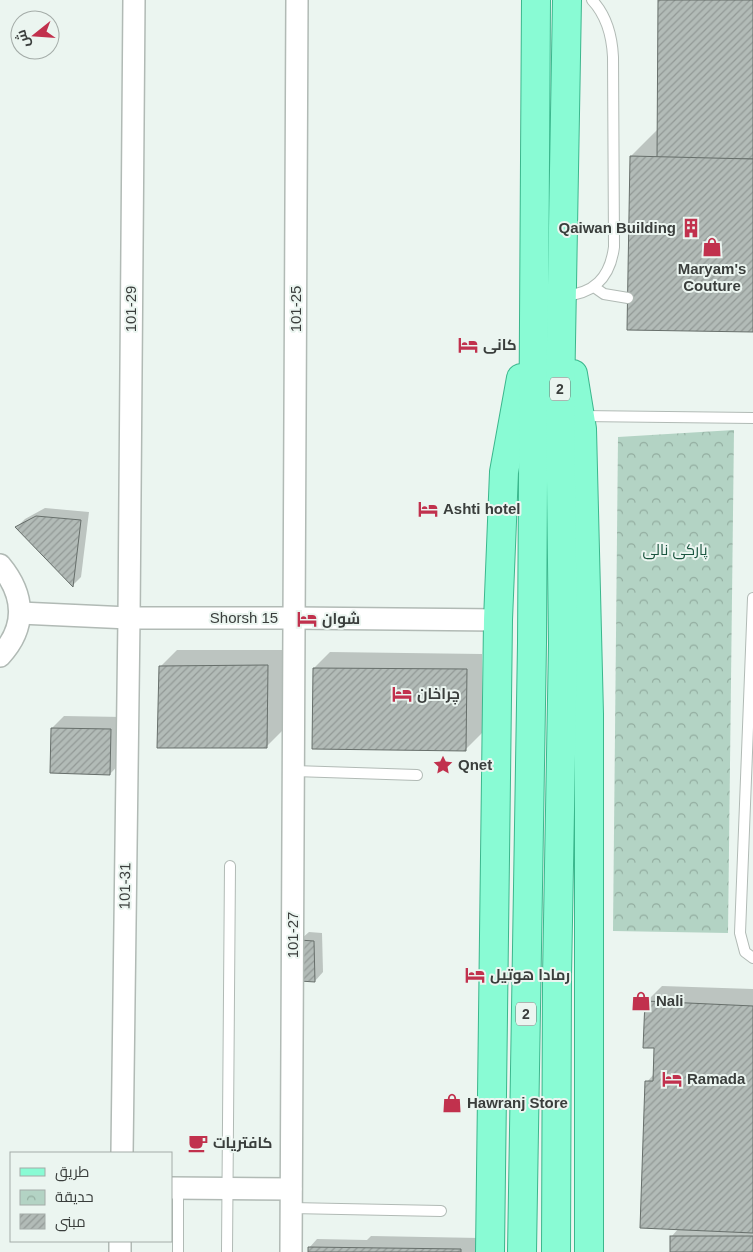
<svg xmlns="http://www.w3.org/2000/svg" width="753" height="1252" font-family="Arial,Cairo,sans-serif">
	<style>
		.park { fill: url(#park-crowns) }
		.shadow { fill: #0003 }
		.building { fill: url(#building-hatch); stroke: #676f6b }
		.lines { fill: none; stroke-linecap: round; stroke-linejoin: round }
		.service-casing { stroke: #b1bab5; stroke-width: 12 }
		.minor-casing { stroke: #b1bab5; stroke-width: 24 }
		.primary-casing { stroke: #3bb78d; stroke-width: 30 }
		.service { stroke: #fff; stroke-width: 10 }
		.minor { stroke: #fff; stroke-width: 21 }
		.primary { stroke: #89fbd4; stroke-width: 28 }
		.labels { text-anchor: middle; stroke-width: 4; stroke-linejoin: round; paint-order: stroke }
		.shield { fill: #ebf5f0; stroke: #6f7572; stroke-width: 1 }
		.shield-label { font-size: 14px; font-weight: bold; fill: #3a3e3c }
		.poi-label { font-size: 15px; font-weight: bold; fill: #3a3e3c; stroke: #ebf5f0; text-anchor: start }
		.street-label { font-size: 15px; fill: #3a3e3c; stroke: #ebf5f0 }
		.park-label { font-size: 15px; fill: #19543e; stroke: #ebf5f0 }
	</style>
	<defs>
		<pattern id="park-crowns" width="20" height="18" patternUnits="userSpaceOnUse" patternTransform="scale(1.25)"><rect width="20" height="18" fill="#b3d3c4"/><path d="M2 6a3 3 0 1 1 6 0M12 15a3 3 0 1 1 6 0" fill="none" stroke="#93ada0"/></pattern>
		<pattern id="building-hatch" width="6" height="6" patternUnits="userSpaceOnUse" patternTransform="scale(1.25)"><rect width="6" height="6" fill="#b2bbb7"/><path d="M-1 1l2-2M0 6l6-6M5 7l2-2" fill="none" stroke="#929996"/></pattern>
	</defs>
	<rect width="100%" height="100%" fill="#ebf5f0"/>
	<!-- park -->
	<path class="park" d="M 734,430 L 728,933 L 613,931 L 618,437 Z"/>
	<!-- shadow -->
	<g class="shadow">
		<path d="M 659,0 L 753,0 L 753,330 L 631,156 L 658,129 Z"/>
		<path d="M 45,508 L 89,512 L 81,577 L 73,585 L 17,527 L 25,519 Z"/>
		<path d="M 177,650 L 284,650 L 282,731 L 266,747 L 161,666 Z"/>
		<path d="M 330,652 L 482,654 L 482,733 L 466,749 L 314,668 Z"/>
		<path d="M 64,716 L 123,717 L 122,761 L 110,774 L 52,728 Z"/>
		<path d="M 309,932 L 322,933 L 323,972 L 315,981 L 300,940 Z"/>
		<path d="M 662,986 L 753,989 L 753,1252 L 672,1252 L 672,1236 L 679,1228 L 647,1082 L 654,1074 L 655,1047 L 646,1002 Z"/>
		<path d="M 371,1236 L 480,1238 L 480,1252 L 309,1252 L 309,1248 L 317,1239 L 367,1240 Z"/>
	</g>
	<!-- building -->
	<g class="building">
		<path d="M 658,0 L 753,0 L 753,159 L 657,158 Z"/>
		<path d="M 630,156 L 753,159 L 753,332 L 627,330 Z"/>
		<path d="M 36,516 L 81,520 L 73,587 L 15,527 Z"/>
		<path d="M 268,665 L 267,748 L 157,748 L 159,666 Z"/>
		<path d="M 313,668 L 467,669 L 466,751 L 312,749 Z"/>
		<path d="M 51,728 L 111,729 L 110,775 L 50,773 Z"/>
		<path d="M 299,940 L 314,941 L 315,982 L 300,981 Z"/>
		<path d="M 645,1001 L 753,1006 L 753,1233 L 640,1228 L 645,1081 L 653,1081 L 654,1048 L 643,1048 Z"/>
		<rect x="670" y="1236" width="83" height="16"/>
		<path d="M 308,1247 L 461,1249 L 461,1252 L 308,1252 Z"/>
	</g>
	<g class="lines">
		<defs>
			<g id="service">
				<path d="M 594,287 L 604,294 L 628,298"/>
				<path d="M 563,296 C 594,294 610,278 614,247 L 613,57 C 612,36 607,16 592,0"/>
				<path d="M 581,416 L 753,418"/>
				<path d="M 753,598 L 740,933 L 745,952 L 753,958"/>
				<path d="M 294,771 L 417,775"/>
				<path d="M 291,1208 L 441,1211"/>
				<path d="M 178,1252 L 178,1188"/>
				<path d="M 227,1252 L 230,866"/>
			</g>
			<g id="minor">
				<path d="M 0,565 C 25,595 27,627 0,656"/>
				<path d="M 20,613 L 129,618 L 294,618 L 498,620"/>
				<path d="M 122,1153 L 129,618 L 134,0"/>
				<path d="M 171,1188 L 291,1189"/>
				<path d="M 120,1252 L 120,1241"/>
				<path d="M 291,1252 L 297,0"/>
			</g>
			<g id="primary">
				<path d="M 573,374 L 582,429 L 589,714 L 589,1252"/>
				<path d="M 490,1252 L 498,620 L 504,472 L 521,378"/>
				<path d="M 522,1252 L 532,643 L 536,0"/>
				<path d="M 556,1252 L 557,977 L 563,644 L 560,399 L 567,0"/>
			</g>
		</defs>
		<!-- service casing -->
		<use href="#service" class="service-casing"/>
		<!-- minor casing -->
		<use href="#minor" class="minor-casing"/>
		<!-- primary casing -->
		<use href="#primary" class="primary-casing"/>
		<!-- service -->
		<use href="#service" class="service"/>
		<!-- minor -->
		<use href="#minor" class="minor"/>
		<!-- primary -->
		<use href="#primary" class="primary"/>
	</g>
	<!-- icons -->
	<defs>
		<symbol id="building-bare" viewBox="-9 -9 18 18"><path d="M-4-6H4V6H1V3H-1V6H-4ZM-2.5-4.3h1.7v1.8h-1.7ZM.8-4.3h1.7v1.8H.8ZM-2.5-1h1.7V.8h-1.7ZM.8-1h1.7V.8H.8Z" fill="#c1314d" stroke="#ebf5f0" stroke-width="2.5" paint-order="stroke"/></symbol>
		<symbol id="shop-bare" viewBox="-9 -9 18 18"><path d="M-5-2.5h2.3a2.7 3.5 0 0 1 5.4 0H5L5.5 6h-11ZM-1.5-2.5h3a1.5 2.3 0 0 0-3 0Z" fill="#c1314d" stroke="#ebf5f0" stroke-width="2.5" paint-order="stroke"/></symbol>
		<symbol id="hotel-bare" viewBox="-9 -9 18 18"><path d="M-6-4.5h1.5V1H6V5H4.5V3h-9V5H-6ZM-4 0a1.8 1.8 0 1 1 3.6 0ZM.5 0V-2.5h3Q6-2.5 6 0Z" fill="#c1314d" stroke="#ebf5f0" stroke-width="2.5" paint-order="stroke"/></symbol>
		<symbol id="sight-bare" viewBox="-9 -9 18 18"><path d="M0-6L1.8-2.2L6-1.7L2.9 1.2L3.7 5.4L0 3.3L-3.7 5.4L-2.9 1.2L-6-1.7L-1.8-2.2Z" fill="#c1314d" stroke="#ebf5f0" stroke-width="2.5" paint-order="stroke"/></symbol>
		<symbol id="cafe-bare" viewBox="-9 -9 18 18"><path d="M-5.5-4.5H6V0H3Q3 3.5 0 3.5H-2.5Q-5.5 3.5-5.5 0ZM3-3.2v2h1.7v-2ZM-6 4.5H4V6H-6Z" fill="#c1314d" stroke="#ebf5f0" stroke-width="2.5" paint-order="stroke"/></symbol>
	</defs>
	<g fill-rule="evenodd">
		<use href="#building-bare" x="677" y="214" width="28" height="28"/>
		<use href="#shop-bare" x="698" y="233" width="28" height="28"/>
		<use href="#hotel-bare" x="454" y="331" width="28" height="28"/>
		<use href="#hotel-bare" x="414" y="495" width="28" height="28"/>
		<use href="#hotel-bare" x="293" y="605" width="28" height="28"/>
		<use href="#hotel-bare" x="388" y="680" width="28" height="28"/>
		<use href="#sight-bare" x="429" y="751" width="28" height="28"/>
		<use href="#hotel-bare" x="461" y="961" width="28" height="28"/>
		<use href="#shop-bare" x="627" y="987" width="28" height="28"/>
		<use href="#hotel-bare" x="658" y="1065" width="28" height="28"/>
		<use href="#shop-bare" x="438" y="1089" width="28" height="28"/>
		<use href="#cafe-bare" x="184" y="1129" width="28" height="28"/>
	</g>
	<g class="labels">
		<!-- shield labels -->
		<g class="shield">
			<rect x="550" y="377.5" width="20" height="23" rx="4"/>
			<rect x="516" y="1002.5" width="20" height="23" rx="4"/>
		</g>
		<g class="shield-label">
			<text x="560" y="394">2</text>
			<text x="526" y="1019">2</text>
		</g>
		<!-- poi labels -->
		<g class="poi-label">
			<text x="676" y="233" text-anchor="end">Qaiwan Building</text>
			<text x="712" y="274" text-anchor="middle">Maryam's<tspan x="712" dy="17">Couture</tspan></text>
			<text x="483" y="350">کانی</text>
			<text x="443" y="514">Ashti hotel</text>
			<text x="322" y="624">شوان</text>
			<text x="417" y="699">چراخان</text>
			<text x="458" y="770">Qnet</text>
			<text x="490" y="980">رمادا هوتيل</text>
			<text x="656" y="1006">Nali</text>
			<text x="687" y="1084">Ramada</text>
			<text x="467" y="1108">Hawranj Store</text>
			<text x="213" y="1148">كافتريات</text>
		</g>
		<!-- street labels -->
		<g class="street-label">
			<text transform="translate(131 309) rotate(-90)" y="5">101-29</text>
			<text transform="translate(296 309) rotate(-90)" y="5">101-25</text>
			<text x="244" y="623">Shorsh 15</text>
			<text transform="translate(125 886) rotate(-89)" y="5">101-31</text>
			<text transform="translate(293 935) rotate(-90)" y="5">101-27</text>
		</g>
		<!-- park labels -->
		<g class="park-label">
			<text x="675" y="555">پارکی نالی</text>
		</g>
	</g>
	<!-- legend -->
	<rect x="10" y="1152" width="162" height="90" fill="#ebf5f0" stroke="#a4aca8"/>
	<rect x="20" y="1168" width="25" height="8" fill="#89fbd4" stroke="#a4aca8"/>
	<text x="55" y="1177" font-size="15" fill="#3a3e3c">طريق</text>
	<rect x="20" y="1190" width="25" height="15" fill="url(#park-crowns)" stroke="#a4aca8"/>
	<text x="55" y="1202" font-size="15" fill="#3a3e3c">حديقة</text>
	<rect x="20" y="1214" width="25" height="15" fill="url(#building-hatch)" stroke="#a4aca8"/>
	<text x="55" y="1227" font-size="15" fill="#3a3e3c">مبنى</text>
	<!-- north arrow -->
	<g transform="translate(35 35) rotate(253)"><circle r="24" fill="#ebf5f0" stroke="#a4aca8"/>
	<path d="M0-4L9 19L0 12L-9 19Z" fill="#c1314d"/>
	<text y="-8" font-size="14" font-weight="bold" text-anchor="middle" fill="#3a3e3c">ش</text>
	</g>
</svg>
